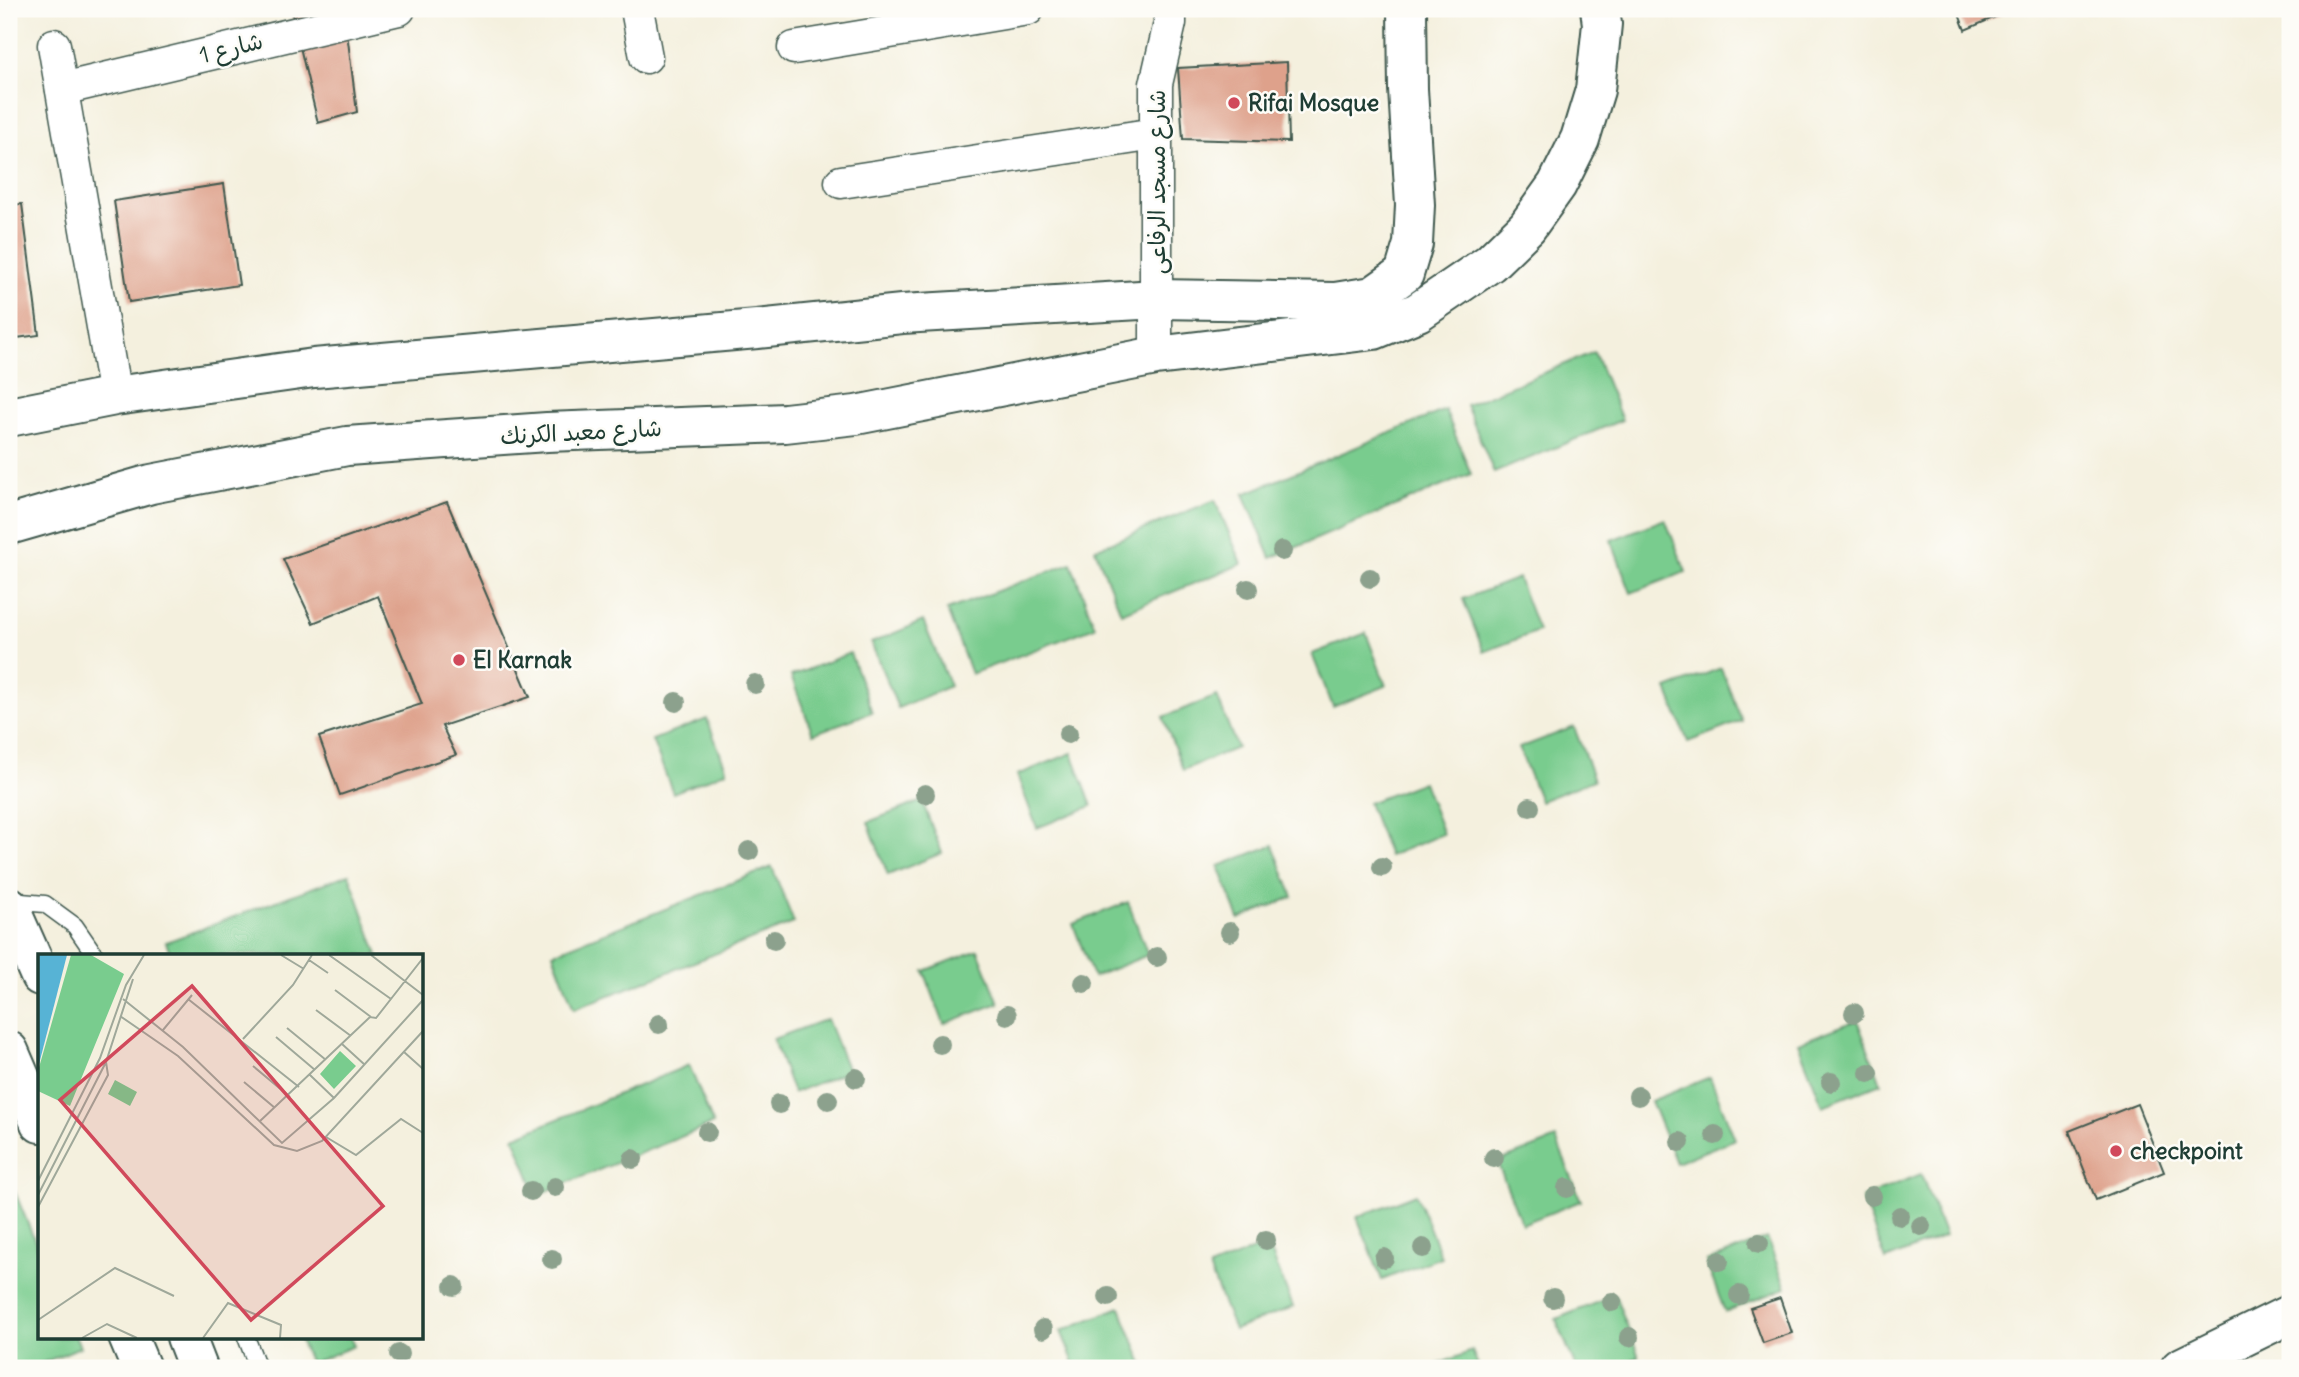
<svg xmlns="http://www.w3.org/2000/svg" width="2299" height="1377" font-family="Delius,'Playpen Sans Arabic',sans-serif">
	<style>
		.green { fill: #79cc8e; stroke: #4c8461; stroke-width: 2 }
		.building { fill: #dea18b }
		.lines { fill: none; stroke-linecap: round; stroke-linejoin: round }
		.lane-casing { stroke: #3f584e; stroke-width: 19 }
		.street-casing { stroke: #3f584e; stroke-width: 35 }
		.secondary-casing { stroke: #3f584e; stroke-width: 42 }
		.lane { stroke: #fff; stroke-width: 16 }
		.street { stroke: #fff; stroke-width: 32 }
		.secondary { stroke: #fff; stroke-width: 38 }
		.tree { fill: #8ca18d }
		.poi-dot { fill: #d1495b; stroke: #fdfcf7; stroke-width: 2.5 }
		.labels { text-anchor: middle; stroke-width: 5; stroke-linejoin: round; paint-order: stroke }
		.street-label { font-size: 23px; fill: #1f3d34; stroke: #fdfcf7 }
		.poi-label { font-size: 23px; font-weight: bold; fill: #1f3d34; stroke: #fdfcf7; text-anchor: start }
		.inset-road { fill: none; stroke: #9fa89a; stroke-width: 2 }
		.view { fill: #d1495b; fill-opacity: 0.15; stroke: #d1495b; stroke-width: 3.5 }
		.inset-edge { fill: none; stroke: #1f3d34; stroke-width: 3.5 }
	</style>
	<rect width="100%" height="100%" fill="#fdfcf7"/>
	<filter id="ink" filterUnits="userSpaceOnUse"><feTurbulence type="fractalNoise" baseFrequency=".0143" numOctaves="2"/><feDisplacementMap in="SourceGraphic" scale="14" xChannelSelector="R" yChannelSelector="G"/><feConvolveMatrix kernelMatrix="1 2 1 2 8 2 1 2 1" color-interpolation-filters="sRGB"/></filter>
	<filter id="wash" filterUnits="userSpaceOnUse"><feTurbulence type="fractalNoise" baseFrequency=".00686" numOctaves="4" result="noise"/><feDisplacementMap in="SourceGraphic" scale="28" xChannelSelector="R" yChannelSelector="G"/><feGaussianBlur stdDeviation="1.57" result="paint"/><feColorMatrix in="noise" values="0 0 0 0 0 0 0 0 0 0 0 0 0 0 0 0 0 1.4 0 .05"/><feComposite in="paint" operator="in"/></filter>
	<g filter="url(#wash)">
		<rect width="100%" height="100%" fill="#f4f0de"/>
		<!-- green -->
		<g class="green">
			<path d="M 1594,352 L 1622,420 L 1494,473 L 1466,405 Z"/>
			<path d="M 1445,410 L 1471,474 L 1271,558 L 1244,494 Z"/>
			<path d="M 1215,500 L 1242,564 L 1121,613 L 1095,549 Z"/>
			<path d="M 1665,519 L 1686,572 L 1631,593 L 1611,540 Z"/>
			<path d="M 1071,563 L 1095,627 L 971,674 L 947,610 Z"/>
			<path d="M 1518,578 L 1538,631 L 1484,652 L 1463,599 Z"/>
			<path d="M 923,621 L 950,686 L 898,708 L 871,643 Z"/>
			<path d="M 1366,633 L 1386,686 L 1333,707 L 1312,654 Z"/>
			<path d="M 850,653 L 872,712 L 813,734 L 791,676 Z"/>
			<path d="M 1721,668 L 1742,721 L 1688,742 L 1667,689 Z"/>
			<path d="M 1217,696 L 1237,748 L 1183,770 L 1163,717 Z"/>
			<path d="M 707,719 L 727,771 L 673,793 L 652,740 Z"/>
			<path d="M 1574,727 L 1594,780 L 1540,801 L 1519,748 Z"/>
			<path d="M 1072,753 L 1092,806 L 1037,828 L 1017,775 Z"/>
			<path d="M 1423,782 L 1443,834 L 1389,856 L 1368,803 Z"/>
			<path d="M 922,801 L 942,853 L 888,875 L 868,822 Z"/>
			<path d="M 1273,845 L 1293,897 L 1239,919 L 1219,866 Z"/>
			<path d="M 772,867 L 794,923 L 574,1009 L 553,953 Z"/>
			<path d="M 349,874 L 378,955 L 171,955 L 166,942 Z"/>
			<path d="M 1128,902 L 1148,955 L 1093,977 L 1073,924 Z"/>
			<path d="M 978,950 L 999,1003 L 944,1024 L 924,971 Z"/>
			<path d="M 827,1019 L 848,1071 L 793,1093 L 773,1039 Z"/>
			<path d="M 1857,1020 L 1881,1083 L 1823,1106 L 1798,1043 Z"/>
			<path d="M 689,1065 L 713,1124 L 537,1195 L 514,1137 Z"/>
			<path d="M 1710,1077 L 1735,1139 L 1676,1163 L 1651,1101 Z"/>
			<path d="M 1556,1139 L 1581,1201 L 1522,1224 L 1497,1162 Z"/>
			<path d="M 1921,1174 L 1945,1236 L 1886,1260 L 1862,1198 Z"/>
			<path d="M 9,1178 L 40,1253 L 40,1337 L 76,1337 L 80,1347 L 31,1368 L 9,1368 Z"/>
			<path d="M 1416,1194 L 1441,1257 L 1382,1280 L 1357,1217 Z"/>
			<path d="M 1767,1238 L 1786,1288 L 1725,1312 L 1706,1262 Z"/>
			<path d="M 1268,1244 L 1293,1307 L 1234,1330 L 1209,1268 Z"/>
			<path d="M 1615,1295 L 1639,1357 L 1612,1368 L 1576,1368 L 1556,1319 Z"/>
			<path d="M 1120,1307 L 1145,1368 L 1076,1368 L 1061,1331 Z"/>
			<path d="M 299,1337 L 350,1337 L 354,1346 L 310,1364 Z"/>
			<path d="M 1472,1351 L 1479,1368 L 1429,1368 Z"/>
		</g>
		<g id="blocks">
			<!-- building -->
			<g class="building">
				<path d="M 291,9 L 344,9 L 357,112 L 318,123 Z"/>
				<path d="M 1957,9 L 2014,9 L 1965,30 Z"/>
				<path d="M 1287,62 L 1289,142 L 1183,139 L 1178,68 Z"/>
				<path d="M 224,184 L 239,285 L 129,302 L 114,201 Z"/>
				<path d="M 22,204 L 39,335 L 9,339 L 9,205 Z"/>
				<path d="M 447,502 L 530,697 L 442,726 L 456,755 L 340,795 L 319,737 L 422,704 L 378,596 L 313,623 L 283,559 Z"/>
				<path d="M 2137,1104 L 2164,1172 L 2096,1200 L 2069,1131 Z"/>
				<path d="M 1780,1298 L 1792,1333 L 1763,1343 L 1750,1308 Z"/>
			</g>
		</g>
	</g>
	<g filter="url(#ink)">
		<use href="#blocks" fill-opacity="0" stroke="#3f584e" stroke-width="2"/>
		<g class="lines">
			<defs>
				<g id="lane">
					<path d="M 9,901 L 45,904 L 75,926 L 95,955"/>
					<path d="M 246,1337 L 258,1368"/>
				</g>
				<g id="street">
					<path d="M 637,9 L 646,57"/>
					<path d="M 54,45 L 115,396"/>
					<path d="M 794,48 L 1028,9"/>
					<path d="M 62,89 L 399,9"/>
					<path d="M 841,182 L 1155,134"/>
					<path d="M 1156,356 L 1156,84 L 1170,23 L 1170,9"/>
				</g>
				<g id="secondary">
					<path d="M 9,417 L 115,396 L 314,368 L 757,329 L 902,314 L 1157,299 L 1335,302 L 1373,296 L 1404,274 L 1413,244 L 1415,205 L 1408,89 L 1407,9"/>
					<path d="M 9,525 L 151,484 L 347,446 L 547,432 L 785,423 L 856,415 L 1156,356 L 1374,330 L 1418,312 L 1490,263 L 1527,227 L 1557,185 L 1580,139 L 1595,90 L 1602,24 L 1600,9"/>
					<path d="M 9,906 L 40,976"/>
					<path d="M 9,1051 L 40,1123"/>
					<path d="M 128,1337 L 141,1368"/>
					<path d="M 186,1337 L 198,1368"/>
					<path d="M 2180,1368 L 2290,1314"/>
				</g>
			</defs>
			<!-- lane casing -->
			<use href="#lane" class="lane-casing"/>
			<!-- street casing -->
			<use href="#street" class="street-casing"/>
			<!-- secondary casing -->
			<use href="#secondary" class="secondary-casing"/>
			<!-- lane -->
			<use href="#lane" class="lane"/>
			<!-- street -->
			<use href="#street" class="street"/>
			<!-- secondary -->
			<use href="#secondary" class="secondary"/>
		</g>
		<!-- trees -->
		<g class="tree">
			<circle cx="1282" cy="551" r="10"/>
			<circle cx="1370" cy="578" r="10"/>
			<circle cx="1248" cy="589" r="10"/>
			<circle cx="755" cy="684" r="10"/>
			<circle cx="676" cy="702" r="10"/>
			<circle cx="1068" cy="734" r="10"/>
			<circle cx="925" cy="794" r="10"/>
			<circle cx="1530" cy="807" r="10"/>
			<circle cx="749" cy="851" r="10"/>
			<circle cx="1382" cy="867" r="10"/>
			<circle cx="1230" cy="932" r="10"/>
			<circle cx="774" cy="940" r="10"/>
			<circle cx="1157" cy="957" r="10"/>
			<circle cx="1084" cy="983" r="10"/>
			<circle cx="1854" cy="1013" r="10"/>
			<circle cx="1007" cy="1015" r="10"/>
			<circle cx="659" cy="1024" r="10"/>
			<circle cx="940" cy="1044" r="10"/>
			<circle cx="1869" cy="1073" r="10"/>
			<circle cx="856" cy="1078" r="10"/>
			<circle cx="1831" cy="1082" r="10"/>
			<circle cx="1638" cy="1096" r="10"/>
			<circle cx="828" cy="1100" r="10"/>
			<circle cx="779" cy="1104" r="10"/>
			<circle cx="707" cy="1132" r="10"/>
			<circle cx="1715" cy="1135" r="10"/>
			<circle cx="1680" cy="1142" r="10"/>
			<circle cx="1494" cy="1158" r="10"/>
			<circle cx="633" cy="1159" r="10"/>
			<circle cx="555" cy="1187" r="10"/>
			<circle cx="1567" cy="1188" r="10"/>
			<circle cx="531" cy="1191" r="10"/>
			<circle cx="1872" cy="1196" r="10"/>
			<circle cx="1900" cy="1216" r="10"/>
			<circle cx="1921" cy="1226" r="10"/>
			<circle cx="1266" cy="1240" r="10"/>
			<circle cx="1759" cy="1243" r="10"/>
			<circle cx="1423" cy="1248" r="10"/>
			<circle cx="1384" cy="1258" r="10"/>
			<circle cx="552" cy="1259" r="10"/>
			<circle cx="1719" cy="1261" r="10"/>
			<circle cx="454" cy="1286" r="10"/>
			<circle cx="1739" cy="1295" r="10"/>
			<circle cx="1108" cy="1297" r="10"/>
			<circle cx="1553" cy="1298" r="10"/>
			<circle cx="1612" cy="1302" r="10"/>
			<circle cx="1043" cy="1329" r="10"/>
			<circle cx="1629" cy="1337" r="10"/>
			<circle cx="399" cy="1354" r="10"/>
		</g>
	</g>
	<!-- markers -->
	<g class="poi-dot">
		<circle cx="1234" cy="103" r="7"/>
		<circle cx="459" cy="660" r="7"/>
		<circle cx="2116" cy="1151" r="7"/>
	</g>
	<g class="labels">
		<!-- street labels -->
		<g class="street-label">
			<text transform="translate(231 48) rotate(-14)" y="8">شارع 1</text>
			<text transform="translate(1157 182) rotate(-90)" y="8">شارع مسجد الرفاعى</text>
			<text transform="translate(581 432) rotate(-3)" y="8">شارع معبد الكرنك</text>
		</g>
		<!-- poi labels -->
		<g class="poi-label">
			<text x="1248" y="111">Rifai Mosque</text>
			<text x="473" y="668">El Karnak</text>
			<text x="2130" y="1159">checkpoint</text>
		</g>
	</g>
	<!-- overview -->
	<g transform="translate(38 954)">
		<rect width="385" height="385" fill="#f4f0de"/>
		<path d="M 33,1 L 53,1 L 86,20 L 32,152 L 0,137 L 0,117 ZM 302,97 L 318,112 L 296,135 L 282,120 ZM 77,126 L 99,138 L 92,152 L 70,140 Z" fill="#79cc8e"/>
		<path d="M 0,1 L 29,1 L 0,114 Z" fill="#57b3d5"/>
		<path class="inset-road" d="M 243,1 L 266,15M 291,1 L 353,45M 333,1 L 385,41M 271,6 L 290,19M 297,36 L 333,63M 85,45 L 145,93 L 244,189 L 296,144 L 385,46M 150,45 L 261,133M 278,56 L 313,82M 82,62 L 140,102 L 236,191 L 259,197 L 284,187 L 385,77M 249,74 L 288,106M 125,76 L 154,41M 238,83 L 277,116M 205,85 L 255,31 L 274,1M 304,90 L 327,111M 366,98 L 385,115M 215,112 L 252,143M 272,121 L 296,144M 206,128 L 237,154M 221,168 L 332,63 L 338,64 L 385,4M 288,183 L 318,201 L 363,165 L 385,179M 0,227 L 62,104 L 88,31 L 106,1M 0,241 L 68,108 L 95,25M 0,253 L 70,121 L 68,108M 0,366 L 77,314 L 136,342M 44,384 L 69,370 L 99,384M 165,384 L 190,349 L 243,371 L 242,384"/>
		<path class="view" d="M 154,32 L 345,252 L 213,366 L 22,146 Z"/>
		<rect width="385" height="385" class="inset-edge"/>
	</g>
	<!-- margin -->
	<rect width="2299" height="1377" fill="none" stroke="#fdfcf7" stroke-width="35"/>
</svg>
